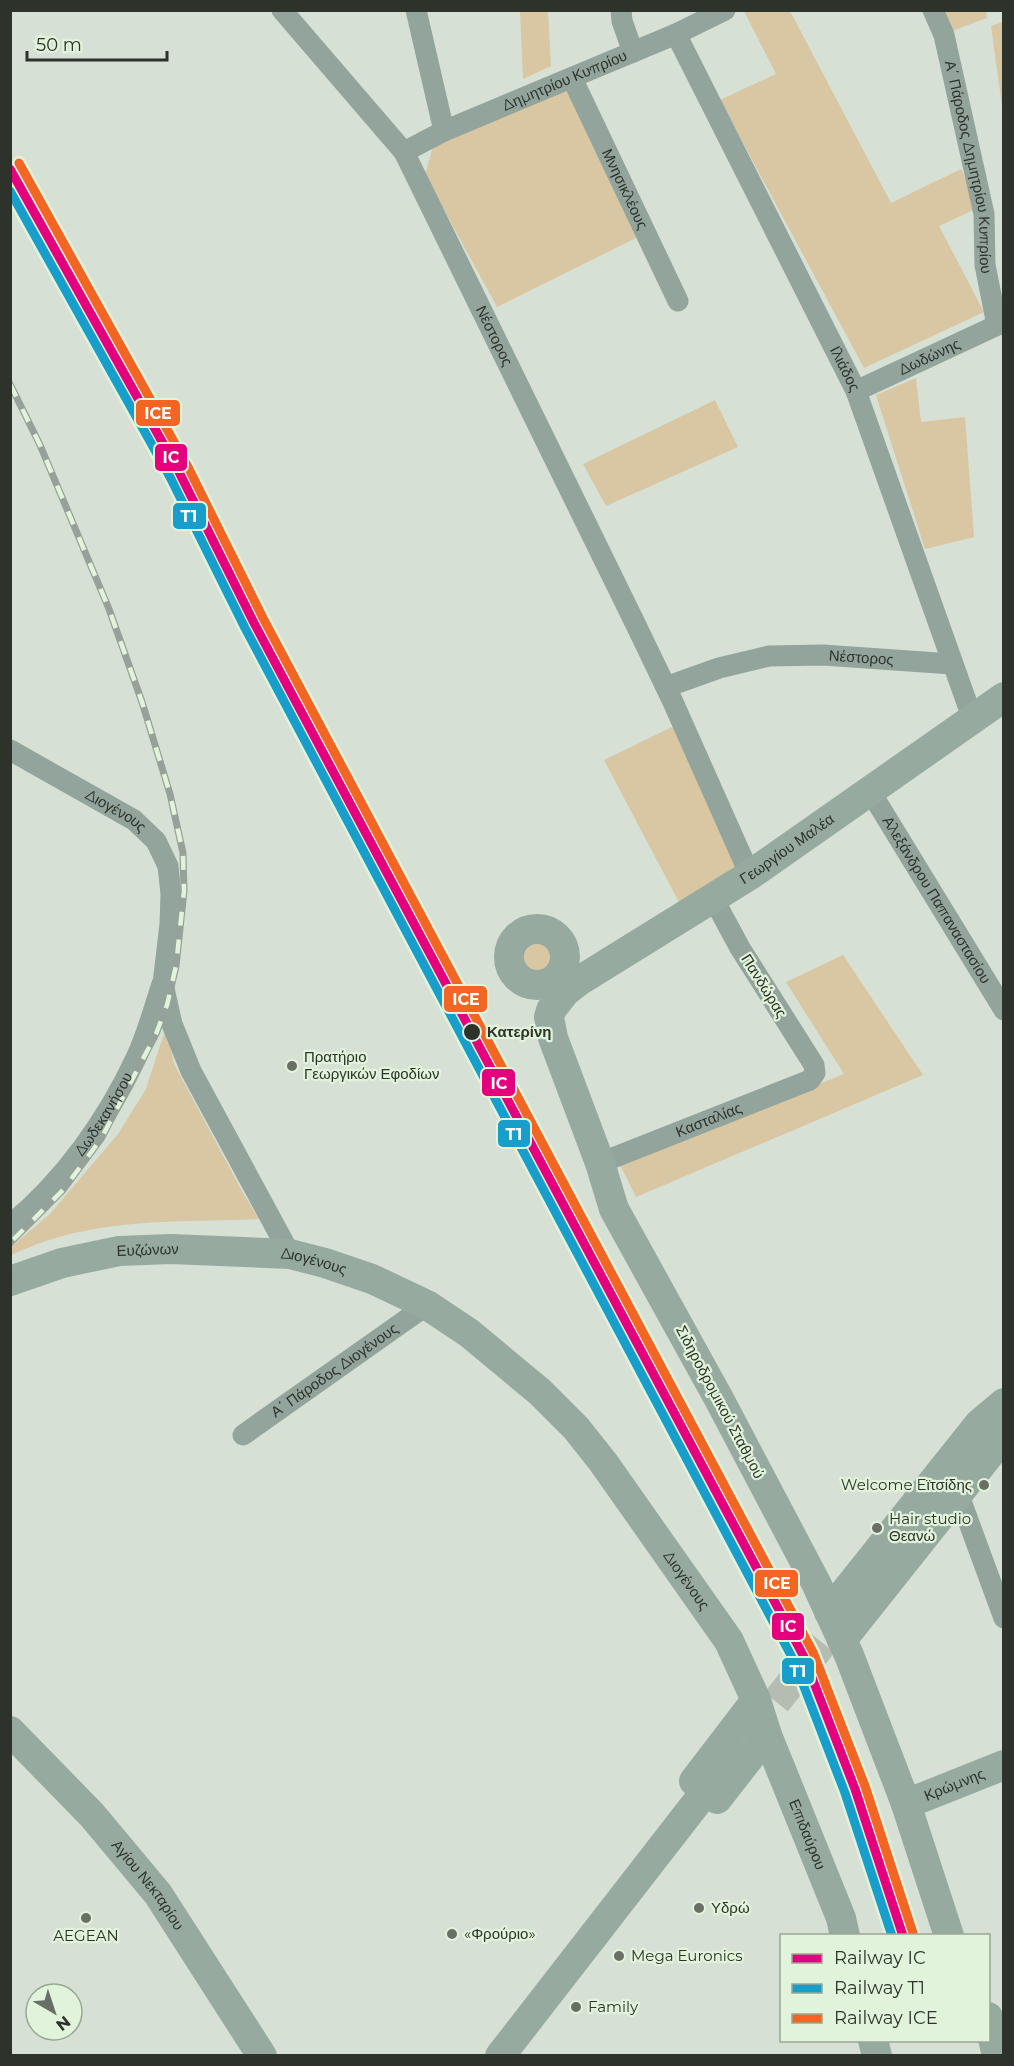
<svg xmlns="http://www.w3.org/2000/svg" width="1014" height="2066" font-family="Montserrat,sans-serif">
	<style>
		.green { fill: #d9c6a2 }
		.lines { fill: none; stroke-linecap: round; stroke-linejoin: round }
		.secondary-tunnel { stroke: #b5bdb2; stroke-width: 30; stroke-dasharray: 30 15; stroke-linecap: butt }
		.street { stroke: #93a49c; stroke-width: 21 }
		.secondary { stroke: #96aaa0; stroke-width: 30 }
		.rail-casing { stroke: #96a299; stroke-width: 7 }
		.rail { stroke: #e2f3db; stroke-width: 4.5; stroke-dasharray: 14; stroke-linecap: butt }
		.rail-1-casing { stroke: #e2f3db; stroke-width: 14 }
		.rail-2-casing { stroke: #e2f3db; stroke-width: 14 }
		.rail-3-casing { stroke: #e2f3db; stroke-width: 14 }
		.rail-1 { stroke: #e5007d; stroke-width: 9 }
		.rail-2 { stroke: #189ecb; stroke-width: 9 }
		.rail-3 { stroke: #f26522; stroke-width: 9 }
		.stop-dot { fill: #2d332a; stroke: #e2f3db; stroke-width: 2 }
		.poi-dot { fill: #687066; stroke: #e2f3db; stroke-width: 2 }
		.labels { text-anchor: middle; stroke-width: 4.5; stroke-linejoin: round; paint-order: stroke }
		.street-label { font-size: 15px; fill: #2d332a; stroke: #e2f3db }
		.stop-label { font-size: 15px; font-weight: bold; fill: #2d332a; stroke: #e2f3db; text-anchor: start }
		.poi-label { font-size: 15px; fill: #2d332a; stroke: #e2f3db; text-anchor: start }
		.line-badge { stroke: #e2f3db; stroke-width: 2 }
		.badge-label { font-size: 16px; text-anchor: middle; font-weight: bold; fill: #fff }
	</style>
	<rect width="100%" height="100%" fill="#d7e0d4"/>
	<!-- green -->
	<g class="green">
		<path d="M 520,11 L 548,11 L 551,66 L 523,79 Z"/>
		<path d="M 744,11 L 790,11 L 891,203 L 961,169 L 978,208 L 939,226 L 984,312 L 864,368 L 720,100 L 776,74 Z"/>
		<path d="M 944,11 L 986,11 L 987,18 L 949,32 Z"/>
		<path d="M 1003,22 L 1004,22 L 1003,113 L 991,26 Z"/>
		<path d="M 571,83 L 640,236 L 497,307 L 425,175 L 434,143 Z"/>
		<path d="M 916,378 L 921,422 L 965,417 L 974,537 L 925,549 L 876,395 Z"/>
		<path d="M 715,400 L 738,447 L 606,506 L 583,464 Z"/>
		<path d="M 676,725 L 737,865 L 680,904 L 604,760 Z"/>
		<circle cx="538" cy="958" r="14"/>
		<path d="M 843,955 L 923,1075 L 636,1197 L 619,1163 L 844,1074 L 786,982 Z"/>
		<path d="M 166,1027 L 174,1064 L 243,1193 L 259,1219 C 190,1222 116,1218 49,1240 C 36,1244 23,1250 11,1255 L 11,1247 L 50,1214 L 118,1134 L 146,1089 Z"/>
	</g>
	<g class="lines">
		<!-- secondary-tunnel -->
		<path class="secondary-tunnel" d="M 748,1737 L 851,1608"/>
		<!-- street -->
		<g class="street">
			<path id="s1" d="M 282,10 L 404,152 L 635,623 L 673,702 L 750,875"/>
			<path d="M 416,10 L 444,131"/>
			<path d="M 621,10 L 622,21 L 633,52"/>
			<path id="s2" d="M 933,10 L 944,35 L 984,214 L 985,265 L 997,325"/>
			<path id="s3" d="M 676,34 L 856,391 L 973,720"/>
			<path id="s4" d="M 572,78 L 678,301"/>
			<path id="s5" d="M 404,152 L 444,131 L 676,34 L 725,10"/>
			<path id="s6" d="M 856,391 L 1004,322"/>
			<path id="s7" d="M 666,687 L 719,668 L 769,656 L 823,655 L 952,664"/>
			<path id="s8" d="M 10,750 L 134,820 L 156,841 L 168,866 L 171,894 L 170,924 L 163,984 L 172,1024 L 191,1071 L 290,1254"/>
			<path id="s9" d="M 867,793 L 878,804 L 1004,1010"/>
			<path id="s10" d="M 600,1163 L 810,1080 L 815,1073 L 814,1065 L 740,948 L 713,898"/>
			<path id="s11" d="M 10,1225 C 64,1181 107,1120 136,1058 C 147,1035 154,1008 162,984"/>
			<path id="s12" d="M 243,1435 L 427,1305"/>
			<path d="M 958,1493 L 1004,1618"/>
		</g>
		<!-- secondary -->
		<g class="secondary">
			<circle cx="537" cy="957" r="28"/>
			<path id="s13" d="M 10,1281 L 62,1263 L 119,1251 L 171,1249 L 290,1254 L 325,1263 L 372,1279 L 427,1305 L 469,1333 L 540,1392 L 576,1428 L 603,1462 L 729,1641 L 756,1700 L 767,1735 L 841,1918 L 845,1936"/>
			<path d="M 829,1612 L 979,1424 L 1004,1403"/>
			<path d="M 842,1640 L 1004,1436"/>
			<path id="s14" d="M 10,1731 L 92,1815 L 158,1894 L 262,2056"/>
			<path d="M 694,1781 L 756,1700"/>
			<path d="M 717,1799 L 767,1735"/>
			<path id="s15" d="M 906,1804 L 1004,1765"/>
			<path id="s16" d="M 949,1936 L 906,1804 L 849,1655 L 816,1583 L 719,1399 L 614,1209 L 600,1163 L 553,1038 L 549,1017 L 551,1010 L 565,992 L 579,981 L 750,875 L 1004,697"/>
			<path d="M 988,2017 L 997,2056"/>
			<path d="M 873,2040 L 877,2056"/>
			<path d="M 500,2056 L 722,1770"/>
		</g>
		<defs>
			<path id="rail" d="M 10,384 L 40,445 L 109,609 L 142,702 L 170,794 L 183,853 L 184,891 L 176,966 L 167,1005 L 156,1034 L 101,1139 L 63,1190 L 10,1243"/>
		</defs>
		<!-- rail casing -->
		<use href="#rail" class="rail-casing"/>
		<!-- rail -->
		<use href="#rail" class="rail"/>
		<defs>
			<path id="rail-1" d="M 10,169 L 179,472 L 254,623 L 804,1657 L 855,1789 L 903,1936"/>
			<path id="rail-2" d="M 10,191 L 170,477 L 245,628 L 794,1661 L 845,1793 L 892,1936"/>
			<path id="rail-3" d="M 19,163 L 188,467 L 263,618 L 813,1652 L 865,1786 L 913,1933"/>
		</defs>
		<!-- rail-1 casing -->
		<use href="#rail-1" class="rail-1-casing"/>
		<!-- rail-2 casing -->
		<use href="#rail-2" class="rail-2-casing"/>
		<!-- rail-3 casing -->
		<use href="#rail-3" class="rail-3-casing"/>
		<!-- rail-1 -->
		<use href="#rail-1" class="rail-1"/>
		<!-- rail-2 -->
		<use href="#rail-2" class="rail-2"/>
		<!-- rail-3 -->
		<use href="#rail-3" class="rail-3"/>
	</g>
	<!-- markers -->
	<circle class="stop-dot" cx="472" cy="1032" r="9"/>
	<g class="poi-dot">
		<circle cx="292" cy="1066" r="6"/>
		<circle cx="984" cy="1485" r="6"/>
		<circle cx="877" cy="1528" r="6"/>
		<circle cx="699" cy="1908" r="6"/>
		<circle cx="86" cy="1918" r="6"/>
		<circle cx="452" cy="1934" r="6"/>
		<circle cx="619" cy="1956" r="6"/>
		<circle cx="576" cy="2007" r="6"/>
	</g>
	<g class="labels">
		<!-- street labels -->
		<g class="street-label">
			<text dy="5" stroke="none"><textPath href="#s5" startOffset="176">Δημητρίου Κυπρίου</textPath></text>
			<text dy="5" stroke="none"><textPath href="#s2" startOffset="162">Α΄ Πάροδος Δημητρίου Κυπρίου</textPath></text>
			<text dy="5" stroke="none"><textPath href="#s4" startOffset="123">Μνησικλέους</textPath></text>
			<text dy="5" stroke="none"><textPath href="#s1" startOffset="392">Νέστορος</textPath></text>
			<text dy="5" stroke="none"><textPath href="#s6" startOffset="81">Δωδώνης</textPath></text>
			<text dy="5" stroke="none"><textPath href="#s3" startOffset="375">Ιλιάδος</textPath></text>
			<text dy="5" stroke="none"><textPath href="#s7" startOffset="200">Νέστορος</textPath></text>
			<text dy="5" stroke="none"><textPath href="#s8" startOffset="122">Διογένους</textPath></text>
			<text dy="5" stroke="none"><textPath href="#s16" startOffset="1300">Γεωργίου Μαλέα</textPath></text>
			<text dy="5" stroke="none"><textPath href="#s9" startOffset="128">Αλεξάνδρου Παπαναστασίου</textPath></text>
			<text transform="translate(764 986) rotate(58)" y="5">Πανδώρας</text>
			<text dy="5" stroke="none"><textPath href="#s11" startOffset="146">Δωδεκανήσου</textPath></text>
			<text dy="5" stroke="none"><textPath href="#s10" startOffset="117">Κασταλίας</textPath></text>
			<text dy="5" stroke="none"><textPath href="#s13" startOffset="142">Ευζώνων</textPath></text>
			<text dy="5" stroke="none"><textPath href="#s13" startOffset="309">Διογένους</textPath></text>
			<text dy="5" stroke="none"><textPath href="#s12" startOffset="112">Α΄ Πάροδος Διογένους</textPath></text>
			<text transform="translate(720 1402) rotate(62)" y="5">Σιδηροδρομικού Σταθμού</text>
			<text dy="5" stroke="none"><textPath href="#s13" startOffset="813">Διογένους</textPath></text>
			<text dy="5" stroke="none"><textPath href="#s15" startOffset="52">Κρώμνης</textPath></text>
			<text dy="5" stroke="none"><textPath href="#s13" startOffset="1096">Επιδαύρου</textPath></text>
			<text dy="5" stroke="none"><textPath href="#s14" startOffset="207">Αγίου Νεκταρίου</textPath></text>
		</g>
		<!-- stop labels -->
		<g class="stop-label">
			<text x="487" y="1037">Κατερίνη</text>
		</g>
		<!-- poi labels -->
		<g class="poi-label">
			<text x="304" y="1062">Πρατήριο<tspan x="304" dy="17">Γεωργικών Εφοδίων</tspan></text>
			<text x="972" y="1490" text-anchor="end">Welcome Eϊτσίδης</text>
			<text x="889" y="1524">Hair studio<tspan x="889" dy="17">Θεανώ</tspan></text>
			<text x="711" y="1913">Υδρώ</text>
			<text x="464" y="1939">«Φρούριο»</text>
			<text x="86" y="1941" text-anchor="middle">AEGEAN</text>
			<text x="631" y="1961">Mega Euronics</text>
			<text x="588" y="2012">Family</text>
		</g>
	</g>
	<g class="line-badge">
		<rect x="135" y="399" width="46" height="28" rx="6" fill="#f26522"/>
		<rect x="154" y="443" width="34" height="29" rx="6" fill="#e5007d"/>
		<rect x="172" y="502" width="35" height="28" rx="6" fill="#189ecb"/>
		<rect x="443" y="985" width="45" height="28" rx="6" fill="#f26522"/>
		<rect x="481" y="1068" width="35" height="29" rx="6" fill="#e5007d"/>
		<rect x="497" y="1119" width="34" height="29" rx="6" fill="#189ecb"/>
		<rect x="754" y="1569" width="45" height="29" rx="6" fill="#f26522"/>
		<rect x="771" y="1612" width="34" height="29" rx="6" fill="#e5007d"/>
		<rect x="781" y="1657" width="34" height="28" rx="6" fill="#189ecb"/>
	</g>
	<g class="badge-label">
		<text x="158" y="419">ICE</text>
		<text x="171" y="463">IC</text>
		<text x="189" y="522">T1</text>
		<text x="466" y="1005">ICE</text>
		<text x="499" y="1089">IC</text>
		<text x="514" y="1140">T1</text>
		<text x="777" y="1589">ICE</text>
		<text x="788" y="1632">IC</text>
		<text x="798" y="1677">T1</text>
	</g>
	<!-- border -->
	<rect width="1014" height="2066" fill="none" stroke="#2d332a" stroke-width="24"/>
	<!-- legend -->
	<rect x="780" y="1934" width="210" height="108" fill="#e2f3db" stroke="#9aa694" stroke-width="1.5"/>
	<rect x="792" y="1954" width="30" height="9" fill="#e5007d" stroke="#9aa694" stroke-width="1.5"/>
	<text x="834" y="1964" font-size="18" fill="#2d332a">Railway IC</text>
	<rect x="792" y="1984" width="30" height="9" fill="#189ecb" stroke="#9aa694" stroke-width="1.5"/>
	<text x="834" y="1994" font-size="18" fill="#2d332a">Railway T1</text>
	<rect x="792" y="2014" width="30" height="9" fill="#f26522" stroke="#9aa694" stroke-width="1.5"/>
	<text x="834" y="2024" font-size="18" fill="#2d332a">Railway ICE</text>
	<!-- north arrow -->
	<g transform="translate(54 2012) rotate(141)"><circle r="28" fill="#e2f3db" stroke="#9aa694" stroke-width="1.5"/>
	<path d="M0-4.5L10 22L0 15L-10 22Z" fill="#687066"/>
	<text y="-9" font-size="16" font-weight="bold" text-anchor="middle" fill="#2d332a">N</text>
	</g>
	<!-- scale -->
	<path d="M27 51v9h140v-9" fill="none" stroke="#2d332a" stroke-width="3"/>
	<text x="36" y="51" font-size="18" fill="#2d332a" stroke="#e2f3db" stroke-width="4.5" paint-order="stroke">50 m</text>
</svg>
